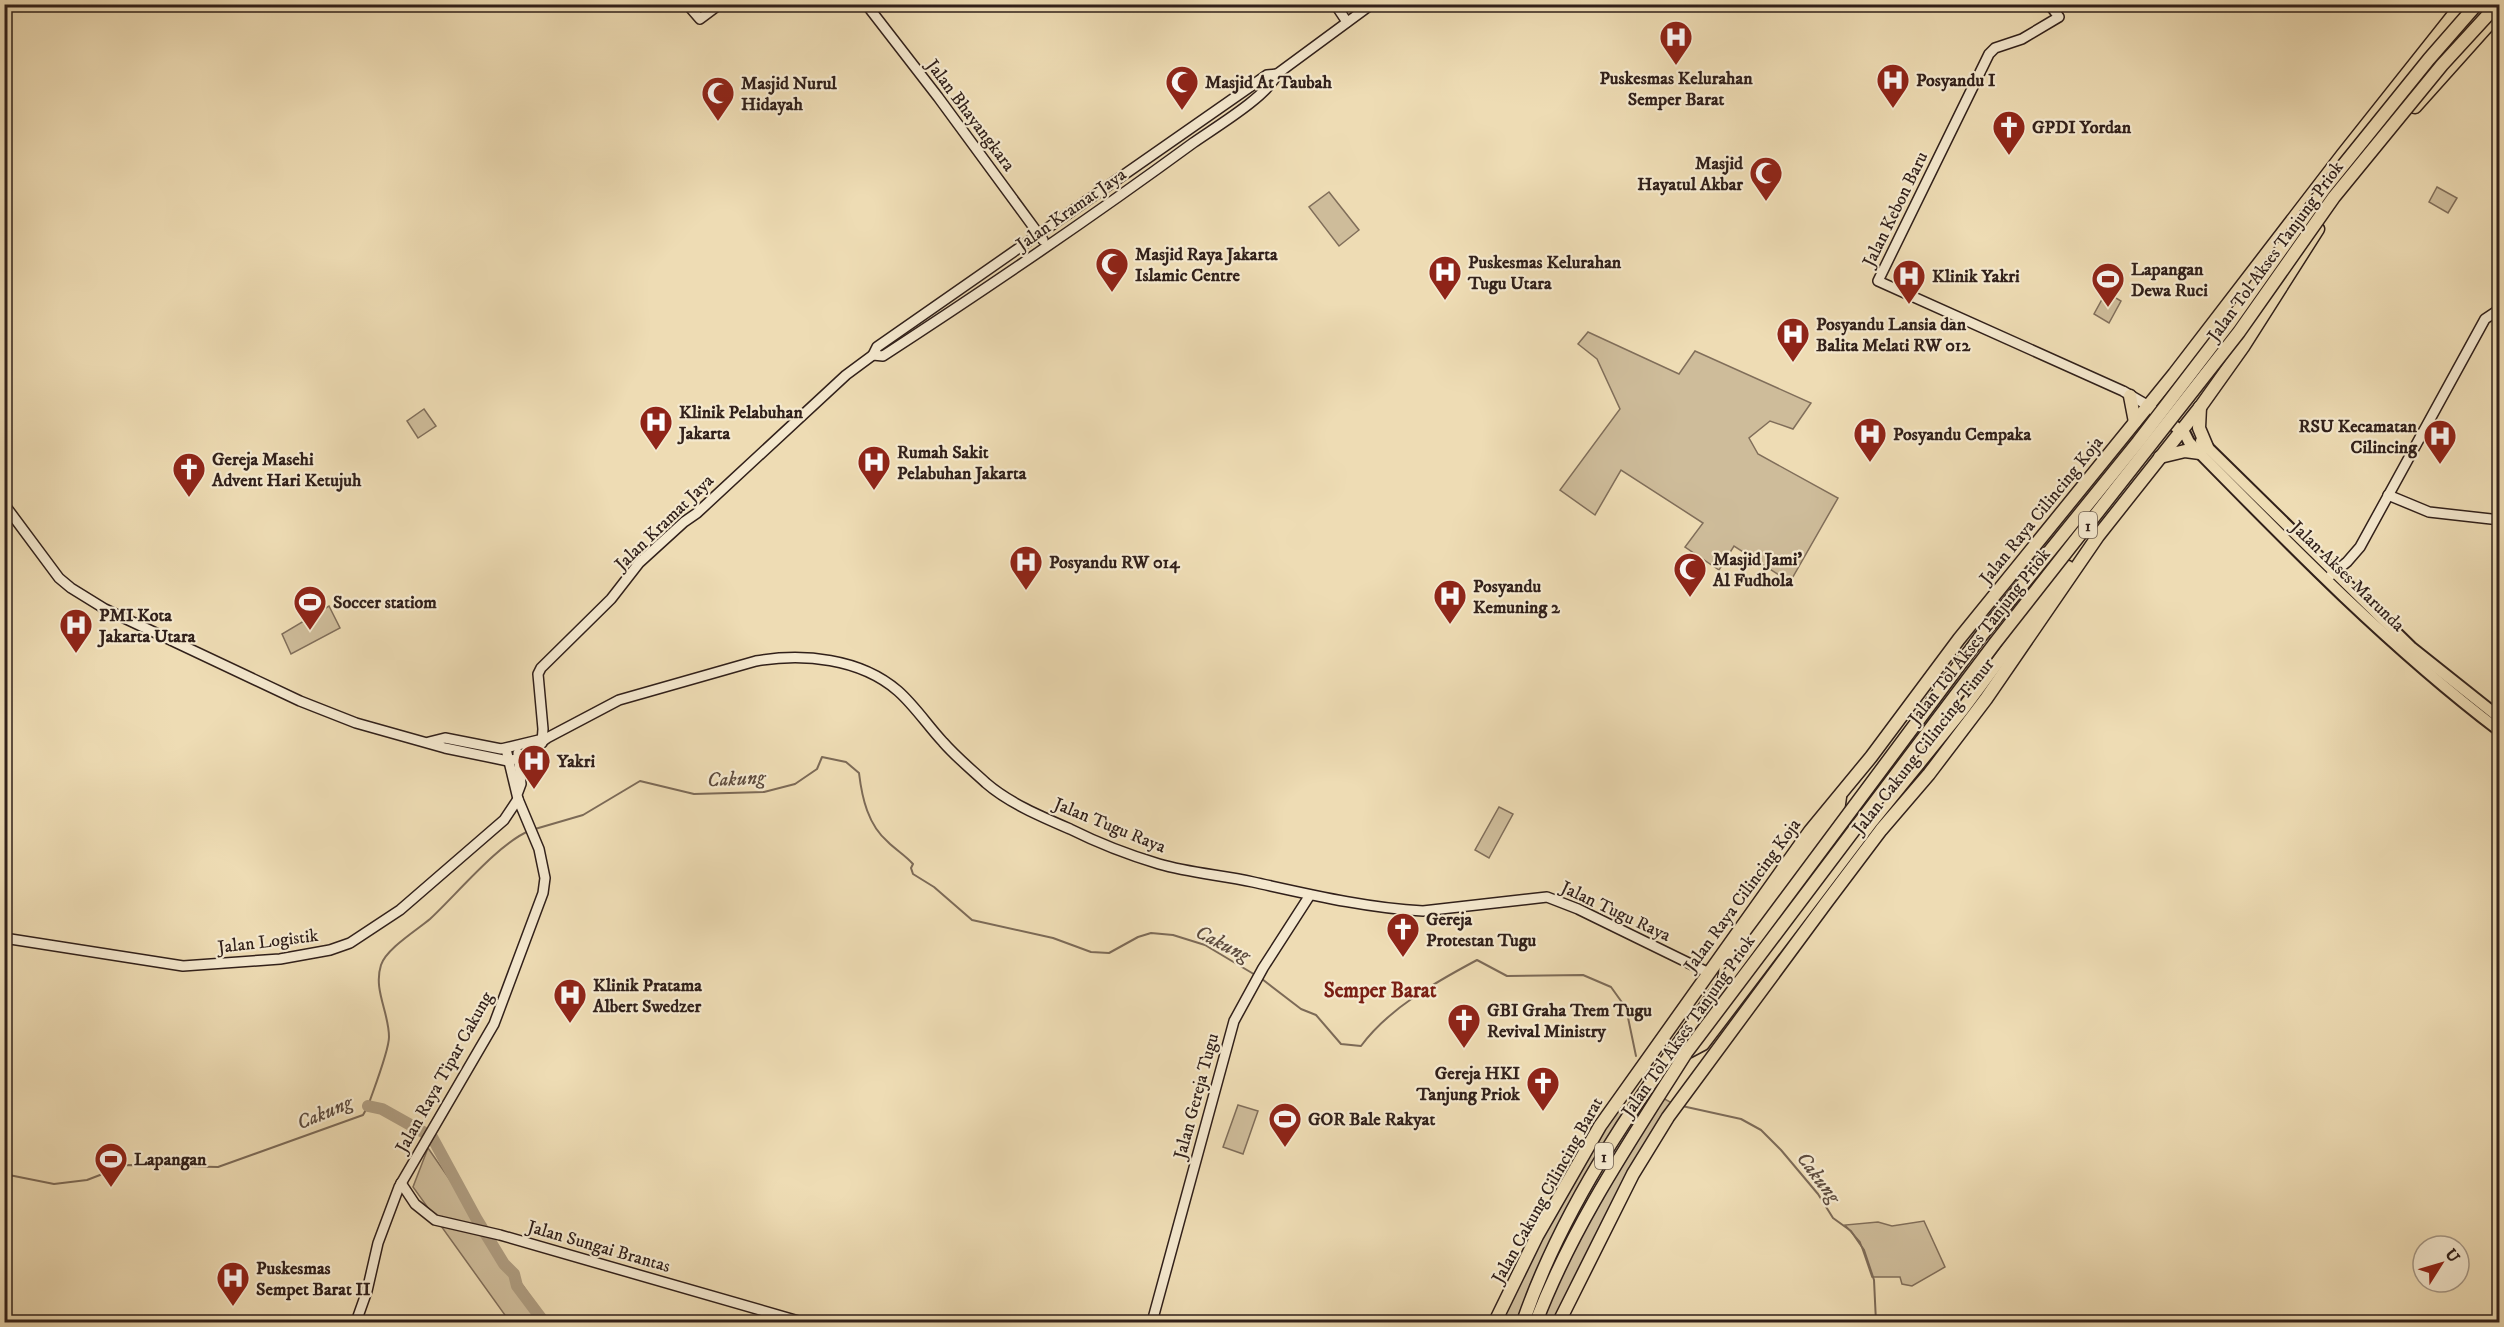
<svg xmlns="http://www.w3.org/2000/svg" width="2504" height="1327" font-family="'IM FELL DW Pica',serif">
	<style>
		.green { fill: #cebc9a; stroke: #806e5a; stroke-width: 1.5 }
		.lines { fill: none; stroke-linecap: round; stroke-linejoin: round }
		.stream { stroke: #7c6a57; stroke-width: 2 }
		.river { stroke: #ae9c80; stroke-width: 12 }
		.secondary-casing { stroke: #31201a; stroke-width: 12 }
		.primary-casing { stroke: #31201a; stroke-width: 14 }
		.highway-casing { stroke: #31201a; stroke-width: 15 }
		.secondary { stroke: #f4e8ce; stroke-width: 9 }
		.primary { stroke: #eedcb4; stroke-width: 10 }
		.highway { stroke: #eedcb4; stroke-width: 12 }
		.highway-bridge-casing { stroke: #31201a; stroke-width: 15; stroke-linecap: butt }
		.highway-bridge { stroke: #eedcb4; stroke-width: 12 }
		.labels { text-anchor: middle; stroke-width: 4.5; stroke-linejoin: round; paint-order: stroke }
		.shield { fill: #f4e8ce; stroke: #6c5c50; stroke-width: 1.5 }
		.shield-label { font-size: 16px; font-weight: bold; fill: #31201a }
		.poi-label { font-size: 18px; font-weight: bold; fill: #31201a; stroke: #f4e8ce; text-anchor: start }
		.street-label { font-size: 18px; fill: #31201a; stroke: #f4e8ce }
		.water-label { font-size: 20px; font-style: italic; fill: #5d4b3e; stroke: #f4e8ce }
		.quarter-label { font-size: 21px; font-weight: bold; fill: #7a1f14; stroke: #f4e8ce }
	</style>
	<rect width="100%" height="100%" fill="#eedcb4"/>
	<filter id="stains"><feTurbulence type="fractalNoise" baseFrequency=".00333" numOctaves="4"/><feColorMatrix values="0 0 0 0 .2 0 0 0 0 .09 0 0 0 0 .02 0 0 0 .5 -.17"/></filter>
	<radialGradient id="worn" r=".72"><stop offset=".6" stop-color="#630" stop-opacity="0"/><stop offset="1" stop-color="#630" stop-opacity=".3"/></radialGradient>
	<!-- green -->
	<g class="green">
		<path d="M 2437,187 L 2457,198 L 2448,213 L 2429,202 Z"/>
		<path d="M 1329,192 L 1359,230 L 1339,246 L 1309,207 Z"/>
		<path d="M 2106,292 L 2121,301 L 2109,323 L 2094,314 Z"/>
		<path d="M 1588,332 L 1679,374 L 1695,351 L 1811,403 L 1793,429 L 1770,421 L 1749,438 L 1758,454 L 1838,498 L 1790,582 L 1734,546 L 1719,570 L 1685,547 L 1703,523 L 1621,470 L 1595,515 L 1560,490 L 1620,409 L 1597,359 L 1578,344 Z"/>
		<path d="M 424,409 L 436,426 L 418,438 L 407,421 Z"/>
		<path d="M 329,606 L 340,628 L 291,654 L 282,634 Z"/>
		<path d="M 1499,807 L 1513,814 L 1489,858 L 1475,850 Z"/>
		<path d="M 1661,1097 L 1672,1103 L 1559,1322 L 1536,1322 L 1589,1207 Z"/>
		<path d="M 1618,1101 L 1631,1110 L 1595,1172 L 1523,1322 L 1495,1322 Z"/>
		<path d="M 1238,1105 L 1258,1111 L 1243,1154 L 1223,1147 Z"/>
		<path d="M 428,1148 L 548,1322 L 510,1322 L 413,1187 Z"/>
		<path d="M 1924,1221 L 1945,1267 L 1912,1286 L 1902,1284 L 1900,1277 L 1872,1277 L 1860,1242 L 1845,1225 L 1878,1222 L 1892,1226 Z"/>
	</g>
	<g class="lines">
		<!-- stream -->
		<g class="stream">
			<path d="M 535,829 L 583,815 L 640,781 L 694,794 L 764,792 L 795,784 L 817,769 L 822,757 L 846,762 L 859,773 C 862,798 868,825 888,842 C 896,850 905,855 913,864 L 911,868 L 913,874 L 934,887 L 972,920 L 1053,938 L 1091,952 L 1109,953 L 1138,937 L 1151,933 L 1173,935 L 1205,945 L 1257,976"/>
			<path d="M 1262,979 L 1301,1009 L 1316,1015 L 1341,1044 L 1361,1046 C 1389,1008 1436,982 1477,960 L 1507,976 L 1583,975 L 1611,987 L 1626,1008 L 1636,1056"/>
			<path d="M 1682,1106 L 1741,1119 L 1761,1130 L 1781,1150 L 1818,1194 L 1833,1218 L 1851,1231 L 1864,1250 L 1874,1280 L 1876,1322"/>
			<path d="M 4,1174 L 54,1184 L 87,1180 L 126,1165 L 218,1167 L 363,1115 L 368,1106 C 373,1091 389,1051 389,1037 C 389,1012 373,990 381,965 C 386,949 417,930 430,919 C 456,895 499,843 529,831"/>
		</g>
		<!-- river -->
		<path class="river" d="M 368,1106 L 382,1109 L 432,1137 L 476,1218 L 504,1264 L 514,1274 L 517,1286 L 544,1322"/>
		<defs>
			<g id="secondary">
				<path d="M 687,4 L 700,19 L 720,4"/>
				<path d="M 866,4 L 938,97 L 1043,240"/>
				<path d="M 1335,4 L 1347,22"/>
				<path d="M 2049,4 L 2059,17 L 2022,39 L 1995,48 L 1989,54 L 1878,281 L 2123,391 L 2147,405"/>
				<path d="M 873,355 L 883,356 C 989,287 1092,217 1193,143 C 1214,128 1268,96 1277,74 L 1372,4"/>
				<path d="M 2388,495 L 2429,512 L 2500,520"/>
				<path d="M 4,504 L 59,578 L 71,588 L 105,609 L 300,701 L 356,723 L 445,748 L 508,761 L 519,758 L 547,738 L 619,700 L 756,661 C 803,653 860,658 898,691 C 915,706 928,726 943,742 C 956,757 972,770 986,783 C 1009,803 1042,817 1070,829 C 1098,843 1129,855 1159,864 C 1190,873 1222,875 1253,882 C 1308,894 1366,908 1423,911 L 1547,897 L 1578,909 L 1709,973"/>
				<path d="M 2331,575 L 2347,562 L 2360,547 L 2485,319 L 2500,309"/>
				<path d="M 429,742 L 445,738 L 501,749 L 543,739"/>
				<path d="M 542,743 L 543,729 L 538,674 L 541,668 L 611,599 L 639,563 L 684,522 L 697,513 L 846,375 L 873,355 L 877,347 L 1267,75 L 1277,74"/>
				<path d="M 518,792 L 521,784 L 518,753"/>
				<path d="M 4,938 L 183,966 L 280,959 L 330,950 L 350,943 L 400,910 L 504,820 L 518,799"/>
				<path d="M 401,1183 L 415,1204 L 435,1220 L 500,1235 L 802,1322"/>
				<path d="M 356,1322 L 367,1291 L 378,1243 L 399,1187 L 494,1024 L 543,893 L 545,878 L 539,849 L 518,799 L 506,749"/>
				<path d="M 1152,1322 L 1234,1021 L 1263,968 L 1310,895"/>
			</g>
			<g id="primary">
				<path d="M 2147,405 L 2185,434 L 2189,442 C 2288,543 2387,645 2500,731"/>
				<path d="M 2201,441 L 2412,648 L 2500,718"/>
			</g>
			<g id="highway">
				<path d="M 2415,107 L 2500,12"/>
				<path d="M 2130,396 L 2135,422"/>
				<path d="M 2200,407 L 2199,428 L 2207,447"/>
				<path d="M 2160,457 L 2185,451 L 2200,453"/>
				<path d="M 1495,1322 L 1537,1236 L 1600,1126 L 1810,831 L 1871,757 L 1959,639 L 2174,374 L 2343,154 L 2462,4"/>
				<path d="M 1523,1322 C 1566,1197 1646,1087 1724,981 L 1726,966 L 1838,811 L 1840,797"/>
				<path d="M 1536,1322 C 1573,1225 1631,1140 1686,1053 L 1703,1044 L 1872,821 L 1962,710 L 2068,567"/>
				<path d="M 1559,1322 L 1633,1174 L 1668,1117 L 1826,903 L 1881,830 L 1929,774 L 1986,699 L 2098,536 L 2201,406 L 2243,347 L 2318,229"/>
			</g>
		</defs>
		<!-- secondary casing -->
		<use href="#secondary" class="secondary-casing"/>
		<!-- primary casing -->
		<use href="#primary" class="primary-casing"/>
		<!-- highway casing -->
		<use href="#highway" class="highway-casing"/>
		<!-- secondary -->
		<use href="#secondary" class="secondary"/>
		<!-- primary -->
		<use href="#primary" class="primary"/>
		<!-- highway -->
		<use href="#highway" class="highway"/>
		<defs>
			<g id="highway-bridge">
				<path d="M 1724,981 L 1981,636 L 2138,442 L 2230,322 L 2324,189 L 2429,59 L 2477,4"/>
				<path d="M 1686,1053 L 1995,643 L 2239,332 L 2334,197 L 2442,65 L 2498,4"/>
			</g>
		</defs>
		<!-- highway-bridge casing -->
		<use href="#highway-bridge" class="highway-bridge-casing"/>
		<!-- highway-bridge -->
		<use href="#highway-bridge" class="highway-bridge"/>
	</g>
	<!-- icons -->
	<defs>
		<symbol id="hospital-pin" viewBox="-11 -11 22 30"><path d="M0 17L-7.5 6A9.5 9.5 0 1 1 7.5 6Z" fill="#8f2418" stroke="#f4e8ce"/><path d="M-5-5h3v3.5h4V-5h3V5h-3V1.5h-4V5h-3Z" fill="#fff"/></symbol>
		<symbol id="mosque-pin" viewBox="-11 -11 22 30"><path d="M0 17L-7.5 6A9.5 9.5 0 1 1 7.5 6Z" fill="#8f2418" stroke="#f4e8ce"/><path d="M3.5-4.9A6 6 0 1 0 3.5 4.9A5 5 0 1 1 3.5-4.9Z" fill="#fff"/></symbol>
		<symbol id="church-pin" viewBox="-11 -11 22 30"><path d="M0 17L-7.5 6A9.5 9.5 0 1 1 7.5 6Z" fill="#8f2418" stroke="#f4e8ce"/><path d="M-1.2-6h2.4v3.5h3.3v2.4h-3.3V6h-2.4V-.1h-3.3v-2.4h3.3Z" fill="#fff"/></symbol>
		<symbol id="stadium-pin" viewBox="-11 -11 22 30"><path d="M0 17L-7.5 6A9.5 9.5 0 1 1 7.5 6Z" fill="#8f2418" stroke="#f4e8ce"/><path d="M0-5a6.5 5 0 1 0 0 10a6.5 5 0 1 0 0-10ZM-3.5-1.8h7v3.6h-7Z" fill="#fff"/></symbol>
	</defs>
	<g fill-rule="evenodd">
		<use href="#hospital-pin" x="1657" y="18" width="38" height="52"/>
		<use href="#hospital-pin" x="1874" y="61" width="38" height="52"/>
		<use href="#mosque-pin" x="1163" y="63" width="38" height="52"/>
		<use href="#mosque-pin" x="699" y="74" width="38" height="52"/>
		<use href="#church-pin" x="1990" y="108" width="38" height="52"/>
		<use href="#mosque-pin" x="1747" y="154" width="38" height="52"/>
		<use href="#mosque-pin" x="1093" y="245" width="38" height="52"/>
		<use href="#hospital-pin" x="1426" y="253" width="38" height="52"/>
		<use href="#hospital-pin" x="1890" y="257" width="38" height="52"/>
		<use href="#stadium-pin" x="2089" y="260" width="38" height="52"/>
		<use href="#hospital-pin" x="1774" y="315" width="38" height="52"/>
		<use href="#hospital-pin" x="637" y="403" width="38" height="52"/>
		<use href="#hospital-pin" x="1851" y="415" width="38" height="52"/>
		<use href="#hospital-pin" x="2421" y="417" width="38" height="52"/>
		<use href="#hospital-pin" x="855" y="443" width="38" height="52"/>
		<use href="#church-pin" x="170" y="450" width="38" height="52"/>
		<use href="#hospital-pin" x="1007" y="543" width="38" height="52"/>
		<use href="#mosque-pin" x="1671" y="550" width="38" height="52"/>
		<use href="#hospital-pin" x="1431" y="577" width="38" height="52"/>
		<use href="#stadium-pin" x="291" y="583" width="38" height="52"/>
		<use href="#hospital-pin" x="57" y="606" width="38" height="52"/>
		<use href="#hospital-pin" x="515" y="742" width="38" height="52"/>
		<use href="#church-pin" x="1384" y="910" width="38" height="52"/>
		<use href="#hospital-pin" x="551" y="976" width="38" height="52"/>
		<use href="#church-pin" x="1445" y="1001" width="38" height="52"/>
		<use href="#church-pin" x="1524" y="1064" width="38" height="52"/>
		<use href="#stadium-pin" x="1266" y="1100" width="38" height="52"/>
		<use href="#stadium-pin" x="92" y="1140" width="38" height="52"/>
		<use href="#hospital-pin" x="214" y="1259" width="38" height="52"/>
	</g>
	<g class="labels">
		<!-- shield labels -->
		<g class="shield">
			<rect x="2079" y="512" width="18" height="26" rx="4.5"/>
			<rect x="1595" y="1143" width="18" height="26" rx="4.5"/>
		</g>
		<g class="shield-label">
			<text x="2088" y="531">1</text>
			<text x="1604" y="1162">1</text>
		</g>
		<!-- poi labels -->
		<g class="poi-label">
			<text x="1676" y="84" text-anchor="middle">Puskesmas Kelurahan<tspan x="1676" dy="21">Semper Barat</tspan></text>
			<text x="1916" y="86">Posyandu I</text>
			<text x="1205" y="88">Masjid At Taubah</text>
			<text x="741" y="89">Masjid Nurul<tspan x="741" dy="21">Hidayah</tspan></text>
			<text x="2032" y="133">GPDI Yordan</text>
			<text x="1743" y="169" text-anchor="end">Masjid<tspan x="1743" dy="21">Hayatul Akbar</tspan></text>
			<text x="1135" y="260">Masjid Raya Jakarta<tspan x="1135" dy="21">Islamic Centre</tspan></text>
			<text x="1468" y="268">Puskesmas Kelurahan<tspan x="1468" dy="21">Tugu Utara</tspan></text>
			<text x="2131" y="275">Lapangan<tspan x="2131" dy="21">Dewa Ruci</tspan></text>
			<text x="1932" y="282">Klinik Yakri</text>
			<text x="1816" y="330">Posyandu Lansia dan<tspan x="1816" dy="21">Balita Melati RW 012</tspan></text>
			<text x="679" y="418">Klinik Pelabuhan<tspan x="679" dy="21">Jakarta</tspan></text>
			<text x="2417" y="432" text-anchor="end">RSU Kecamatan<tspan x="2417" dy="21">Cilincing</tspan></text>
			<text x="1893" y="440">Posyandu Cempaka</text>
			<text x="897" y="458">Rumah Sakit<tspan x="897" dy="21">Pelabuhan Jakarta</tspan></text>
			<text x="212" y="465">Gereja Masehi<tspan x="212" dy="21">Advent Hari Ketujuh</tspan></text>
			<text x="1713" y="565">Masjid Jami'<tspan x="1713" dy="21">Al Fudhola</tspan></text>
			<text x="1049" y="568">Posyandu RW 014</text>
			<text x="1473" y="592">Posyandu<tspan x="1473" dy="21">Kemuning 2</tspan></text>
			<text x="333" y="608">Soccer statiom</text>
			<text x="99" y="621">PMI Kota<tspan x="99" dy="21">Jakarta Utara</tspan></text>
			<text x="557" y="767">Yakri</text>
			<text x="1426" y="925">Gereja<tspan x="1426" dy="21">Protestan Tugu</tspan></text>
			<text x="593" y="991">Klinik Pratama<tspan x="593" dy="21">Albert Swedzer</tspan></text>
			<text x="1487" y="1016">GBI Graha Trem Tugu<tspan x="1487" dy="21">Revival Ministry</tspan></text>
			<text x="1520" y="1079" text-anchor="end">Gereja HKI<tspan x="1520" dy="21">Tanjung Priok</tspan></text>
			<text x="1308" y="1125">GOR Bale Rakyat</text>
			<text x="134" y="1165">Lapangan</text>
			<text x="256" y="1274">Puskesmas<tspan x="256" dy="21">Sempet Barat II</tspan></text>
		</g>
		<!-- street labels -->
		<g class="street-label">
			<text transform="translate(971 115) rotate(53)" y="6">Jalan Bhayangkara</text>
			<text transform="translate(1071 209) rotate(-35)" y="6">Jalan Kramat Jaya</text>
			<text transform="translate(1895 209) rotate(-64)" y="6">Jalan Kebon Baru</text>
			<text transform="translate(2275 251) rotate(-54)" y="6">Jalan Tol Akses Tanjung Priok</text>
			<text transform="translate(2041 510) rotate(-51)" y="6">Jalan Raya Cilincing Koja</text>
			<text transform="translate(664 522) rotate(-44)" y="6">Jalan Kramat Jaya</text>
			<text transform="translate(2348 576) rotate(44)" y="6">Jalan Akses Marunda</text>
			<text transform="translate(1979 636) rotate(-52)" y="6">Jalan Tol Akses Tanjung Priok</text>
			<text transform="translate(1923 746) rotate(-52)" y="6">Jalan Cakung Cilincing Timur</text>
			<text transform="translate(1110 825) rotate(22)" y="6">Jalan Tugu Raya</text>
			<text transform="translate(1742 895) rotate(-54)" y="6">Jalan Raya Cilincing Koja</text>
			<text transform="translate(1616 911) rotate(25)" y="6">Jalan Tugu Raya</text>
			<text transform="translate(268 941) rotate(-7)" y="6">Jalan Logistik</text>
			<text transform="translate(1688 1026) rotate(-55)" y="6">Jalan Tol Akses Tanjung Priok</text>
			<text transform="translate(444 1072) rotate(-61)" y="6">Jalan Raya Tipar Cakung</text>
			<text transform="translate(1196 1096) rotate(-75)" y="6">Jalan Gereja Tugu</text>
			<text transform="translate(1547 1190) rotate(-61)" y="6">Jalan Cakung Cilincing Barat</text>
			<text transform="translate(599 1246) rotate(16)" y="6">Jalan Sungai Brantas</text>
		</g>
		<!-- water labels -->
		<g class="water-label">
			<text transform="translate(736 778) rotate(-3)" y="7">Cakung</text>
			<text transform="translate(1223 943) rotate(27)" y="7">Cakung</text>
			<text transform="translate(324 1112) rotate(-23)" y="7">Cakung</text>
			<text transform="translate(1819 1177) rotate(53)" y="7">Cakung</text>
		</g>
		<!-- quarter labels -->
		<g class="quarter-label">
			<text x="1380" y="997">Semper Barat</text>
		</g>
	</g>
	<!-- margin -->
	<rect width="2504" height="1327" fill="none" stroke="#eedcb4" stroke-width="24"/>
	<rect x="6" y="6" width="2492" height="1315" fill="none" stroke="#31201a" stroke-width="3"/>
	<rect x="12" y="12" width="2480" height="1303" fill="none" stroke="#31201a" stroke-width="1.5"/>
	<!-- north arrow -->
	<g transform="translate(2441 1264) rotate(53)"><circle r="28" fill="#f4e8ce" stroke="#a69886" stroke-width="1.5"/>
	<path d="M0-4.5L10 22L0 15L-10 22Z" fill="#8f2418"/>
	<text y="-9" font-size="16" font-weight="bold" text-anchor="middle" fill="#31201a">U</text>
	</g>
	<rect width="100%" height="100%" filter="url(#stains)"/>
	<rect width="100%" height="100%" fill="url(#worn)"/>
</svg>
